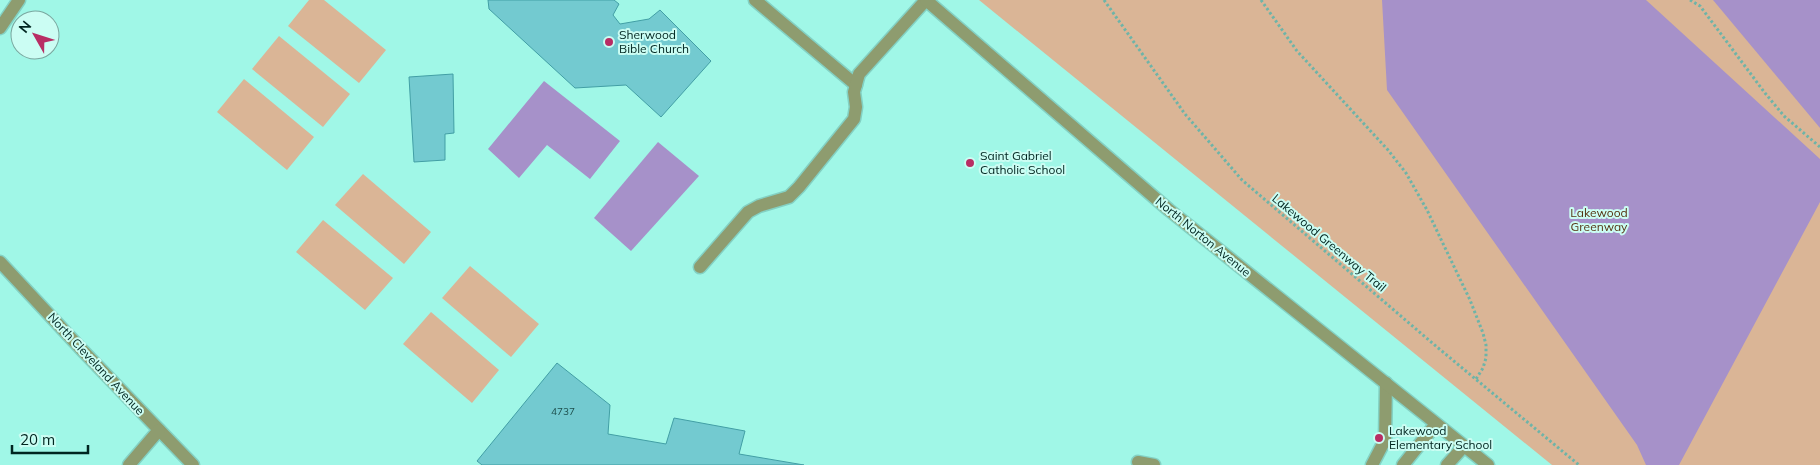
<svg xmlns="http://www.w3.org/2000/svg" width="1820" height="465" font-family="Mulish,sans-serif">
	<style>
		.green { fill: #dab596 }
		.water { fill: #a691c9 }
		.building { fill: #73cad0; stroke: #429fa5 }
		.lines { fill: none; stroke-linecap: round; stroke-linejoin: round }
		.lane-casing { stroke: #83d1c3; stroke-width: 15 }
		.street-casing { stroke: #83d1c3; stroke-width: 15 }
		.path { stroke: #6db4a8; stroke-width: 3; stroke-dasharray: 2.5 2.5; stroke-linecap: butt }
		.lane { stroke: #8e9c6f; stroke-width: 12 }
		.street { stroke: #8e9c6f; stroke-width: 12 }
		.poi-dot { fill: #b82d64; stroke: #cbfdf3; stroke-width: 2 }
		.labels { text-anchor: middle; stroke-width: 4; stroke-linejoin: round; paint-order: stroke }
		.number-label { font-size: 10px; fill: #1d4e4c }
		.poi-label { font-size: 12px; fill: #002520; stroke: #cbfdf3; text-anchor: start }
		.park-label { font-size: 12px; fill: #563412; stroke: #cbfdf3 }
		.street-label { font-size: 12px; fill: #002520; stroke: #cbfdf3 }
	</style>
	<rect width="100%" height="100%" fill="#a0f7e7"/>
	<!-- green -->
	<g class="green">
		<path d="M 309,0 L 324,0 L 386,50 L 359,83 L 288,26 Z"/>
		<path d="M 979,0 L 1820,0 L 1820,465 L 1552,465 Z"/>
		<path d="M 279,36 L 350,94 L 323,127 L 252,69 Z"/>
		<path d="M 244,79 L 314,137 L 287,170 L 217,112 Z"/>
		<path d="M 363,174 L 431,232 L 404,264 L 335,205 Z"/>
		<path d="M 323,220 L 393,278 L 365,310 L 296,252 Z"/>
		<path d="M 470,266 L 539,324 L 511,357 L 442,298 Z"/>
		<path d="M 431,312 L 499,370 L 472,403 L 403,344 Z"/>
	</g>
	<!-- water -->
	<g class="water">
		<path d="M 1382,0 L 1646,0 L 1820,159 L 1820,202 L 1679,465 L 1646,465 L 1637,445 L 1387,90 Z"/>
		<path d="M 1713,0 L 1820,0 L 1820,128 Z"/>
		<path d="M 544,81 L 620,141 L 590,179 L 547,145 L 519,178 L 488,149 Z"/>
		<path d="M 658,142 L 699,176 L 631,251 L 594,218 Z"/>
	</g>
	<!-- building -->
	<g class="building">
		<path d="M 488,0 L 614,0 L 619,4 L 613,15 L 620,24 L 649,19 L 660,10 L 711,61 L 661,117 L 626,85 L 575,88 L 489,9 Z"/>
		<path d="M 453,74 L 454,133 L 445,134 L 445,160 L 414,162 L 409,77 Z"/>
		<path d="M 557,363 L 610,405 L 608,434 L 666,444 L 674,418 L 745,431 L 739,454 L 804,465 L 482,465 L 477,461 Z"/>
	</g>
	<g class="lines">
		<defs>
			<g id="lane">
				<path d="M 755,0 L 856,85"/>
				<path d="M 700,267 L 748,212 L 759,206 L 789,197 L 799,187 L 854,119 L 856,107 L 854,92 L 859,74 L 926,0"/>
				<path d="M 1138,462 L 1154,465"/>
				<path d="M 1372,465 L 1385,440 L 1386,383"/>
				<path d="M 1403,465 L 1436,424"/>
				<path d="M 1447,465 L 1464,446"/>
			</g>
			<g id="street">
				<path d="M 926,0 L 1169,210 L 1488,465"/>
				<path d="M 0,28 L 19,0"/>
				<path d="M 0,262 L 83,351 L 193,465"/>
				<path d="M 129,465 L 159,430"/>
			</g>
		</defs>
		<!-- lane casing -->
		<use href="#lane" class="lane-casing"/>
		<!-- street casing -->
		<use href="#street" class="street-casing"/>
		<!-- path -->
		<g class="path">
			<path d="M 1104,0 L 1185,114 L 1242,180 L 1437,347 L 1579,465"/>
			<path d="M 1261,0 L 1297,51 L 1388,150 L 1406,173 L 1427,210 L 1470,300 L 1483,333 L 1486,345 L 1486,358 L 1483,368 L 1476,379"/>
			<path d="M 1690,0 L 1700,6 L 1765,93 L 1784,116 L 1820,147"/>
		</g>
		<!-- lane -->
		<use href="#lane" class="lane"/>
		<!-- street -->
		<use href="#street" class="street"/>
	</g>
	<!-- markers -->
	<g class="poi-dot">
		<circle cx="609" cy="42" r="5"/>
		<circle cx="970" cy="163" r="5"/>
		<circle cx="1379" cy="438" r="5"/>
	</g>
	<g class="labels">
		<!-- number labels -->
		<g class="number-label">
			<text x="563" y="415">4737</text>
		</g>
		<!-- poi labels -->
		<g class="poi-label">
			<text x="619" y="39">Sherwood<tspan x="619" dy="14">Bible Church</tspan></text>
			<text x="980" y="160">Saint Gabriel<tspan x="980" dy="14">Catholic School</tspan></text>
			<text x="1389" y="435">Lakewood<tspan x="1389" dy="14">Elementary School</tspan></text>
		</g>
		<!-- park labels -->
		<g class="park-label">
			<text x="1599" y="217">Lakewood<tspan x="1599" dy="14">Greenway</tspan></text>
		</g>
		<!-- street labels -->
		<g class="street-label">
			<text transform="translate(1203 237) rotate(39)" y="4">North Norton Avenue</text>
			<text transform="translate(1329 243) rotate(40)" y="4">Lakewood Greenway Trail</text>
			<text transform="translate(96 364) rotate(47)" y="4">North Cleveland Avenue</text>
		</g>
	</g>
	<!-- north arrow -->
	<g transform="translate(35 35) rotate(309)"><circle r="24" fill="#cbfdf3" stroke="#7aa79f"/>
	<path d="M0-4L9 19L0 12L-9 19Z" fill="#b82d64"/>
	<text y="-8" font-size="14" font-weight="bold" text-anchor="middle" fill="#002520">N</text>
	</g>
	<!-- scale -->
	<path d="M12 445v8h76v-8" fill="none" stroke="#002520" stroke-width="2.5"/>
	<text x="20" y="445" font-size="15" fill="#002520" stroke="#cbfdf3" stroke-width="4" paint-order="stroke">20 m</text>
</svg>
